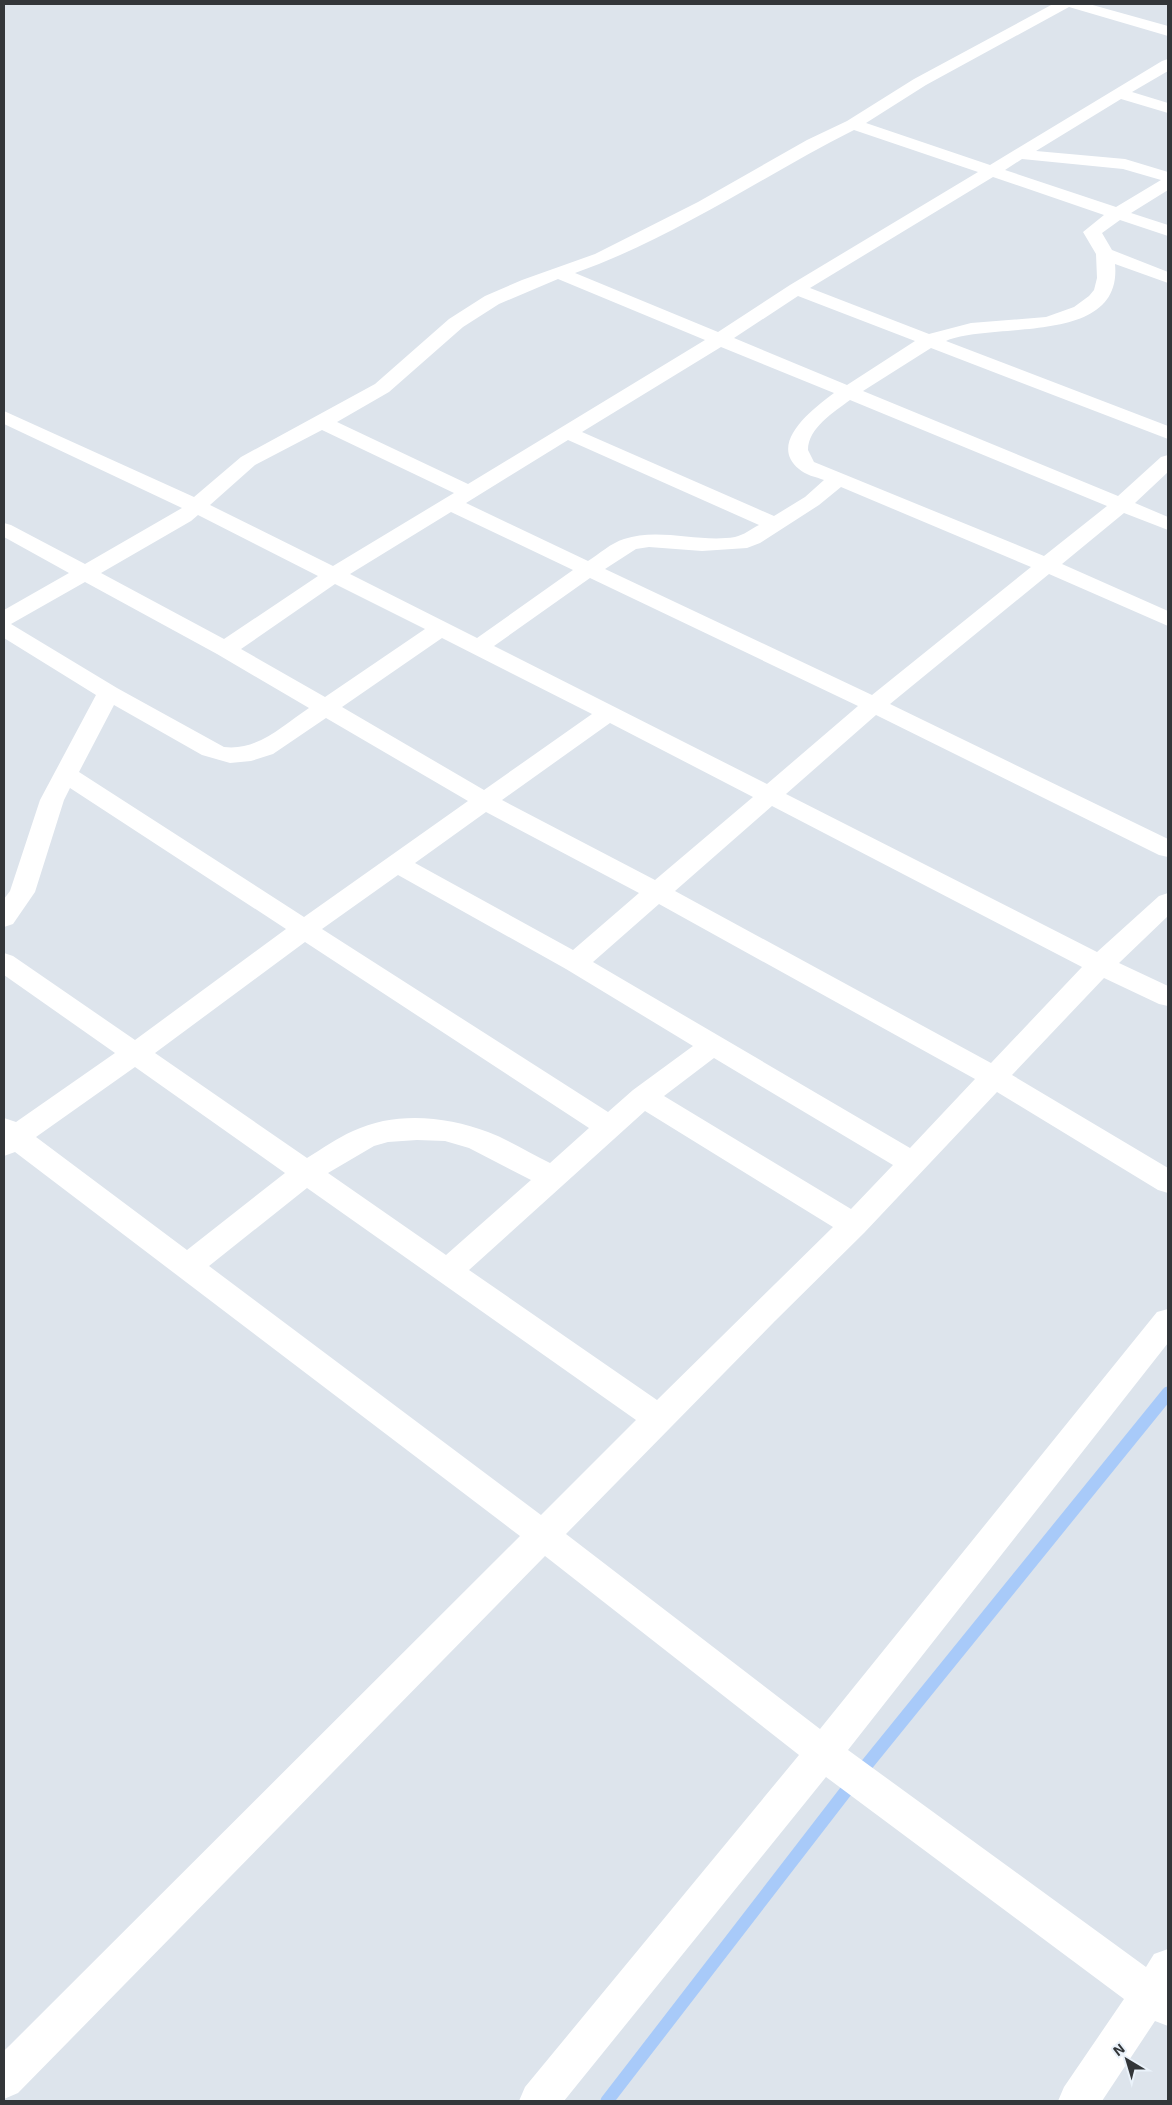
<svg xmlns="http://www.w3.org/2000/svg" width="1172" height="2105" font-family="'Exo 2',sans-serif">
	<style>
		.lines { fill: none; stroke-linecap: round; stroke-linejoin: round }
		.stream { stroke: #a8caf9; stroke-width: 13 }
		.street { fill: #fff; fill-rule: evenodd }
	</style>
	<rect width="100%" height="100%" fill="#dde4ec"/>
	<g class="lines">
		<!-- stream -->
		<path class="stream" d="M 607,2101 L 856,1778 L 1168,1393"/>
		<!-- street -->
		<path class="street" d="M 1053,4 L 1089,4 L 1168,26 L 1168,36 L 1069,7 L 926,85 L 866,123 L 990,165 L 1162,61 L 1168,59 L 1168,71 L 1132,92 L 1168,103 L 1168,113 L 1121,99 L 1036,151 L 1125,159 L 1168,172 L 1168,190 L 1131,213 L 1168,225 L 1168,236 L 1120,220 L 1102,233 L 1112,250 L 1168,272 L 1168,283 L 1115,264 C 1123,347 993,321 946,341 L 1168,426 L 1168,439 L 931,348 L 863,391 L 1118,496 L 1161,457 L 1168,455 L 1168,472 L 1135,503 L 1168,517 L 1168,530 L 1124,513 L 1062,564 L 1168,611 L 1168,626 L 1049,574 L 890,704 L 1168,839 L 1168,857 L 1159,855 L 876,715 L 786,794 L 1097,952 L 1159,896 L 1168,893 L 1168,916 L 1119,963 L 1168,986 L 1168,1006 L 1159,1004 L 1104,978 L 1012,1075 L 1168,1168 L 1168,1193 L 1158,1190 L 997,1092 L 864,1233 L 774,1322 L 566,1534 L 820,1729 L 1157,1312 L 1168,1309 L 1168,1343 L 848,1750 L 1146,1967 L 1154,1954 L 1168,1949 L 1168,2026 L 1155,2021 L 1102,2101 L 1058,2101 L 1064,2087 L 1124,1999 L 826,1777 L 564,2101 L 519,2101 L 525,2087 L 799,1755 L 545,1556 L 18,2093 L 4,2099 L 4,2051 L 520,1536 L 15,1152 L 4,1156 L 4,1118 L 16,1122 L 115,1053 L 4,975 L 4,953 L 13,956 L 135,1040 L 286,929 L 70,788 L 64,800 L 35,892 L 13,924 L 4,927 L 4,899 L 10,891 L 40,800 L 96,695 L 4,638 L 4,610 L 69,573 L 4,537 L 4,523 L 11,525 L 85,564 L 182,508 L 4,424 L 4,411 L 194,497 L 241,457 L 375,384 L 449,319 L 485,296 L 522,280 L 595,254 L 698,202 L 807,140 L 847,121 L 914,79 ZM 854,130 L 978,172 L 790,285 L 718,332 L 575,273 C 674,238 761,177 854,130 ZM 1022,159 L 1123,169 L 1161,180 L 1116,207 L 1005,170 ZM 993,177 L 1104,215 L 1083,232 L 1096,254 L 1097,278 L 1094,290 L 1089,296 L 1074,307 L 1046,317 L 971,323 L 929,334 L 810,288 ZM 558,279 L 705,340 L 468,484 L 337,422 L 389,392 L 463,327 L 499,304 ZM 798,296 L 915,341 L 847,385 L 734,338 ZM 721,347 L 834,393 C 814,408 767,443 799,469 C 805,475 816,477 824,480 L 805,497 L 774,516 L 582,432 ZM 850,400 L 1107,506 L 1044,556 L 814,462 L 808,450 C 808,428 834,412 850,400 ZM 322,430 L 454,493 L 333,566 L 210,505 L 255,465 ZM 568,440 L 759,525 C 751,529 744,535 735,537 C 699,543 659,527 624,539 C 611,543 599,554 588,561 L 466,503 ZM 841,487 L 1031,567 L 872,695 L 605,569 L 636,549 L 649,547 L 702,551 L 747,548 L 760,543 L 819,505 ZM 451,512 L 573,570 L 477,638 L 350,574 ZM 198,515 L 318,576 L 224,639 L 101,573 L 191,521 ZM 590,578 L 858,706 L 767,784 L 494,646 ZM 85,582 L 217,654 L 309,708 C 282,726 258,751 224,747 L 117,688 L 11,624 ZM 335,584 L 425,629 L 325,697 L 241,649 ZM 442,638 L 592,714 L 484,790 L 342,707 ZM 114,705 L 202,755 L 230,763 L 251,761 L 273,754 L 326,718 L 468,801 L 304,917 L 79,772 ZM 610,723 L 753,797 L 655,880 L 502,800 ZM 772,806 L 1082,967 L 991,1063 L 675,891 ZM 486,812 L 639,893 L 573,950 L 415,863 ZM 398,875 L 566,969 L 693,1046 L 633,1090 L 608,1112 L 322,929 ZM 659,904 L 975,1079 L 910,1148 L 593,962 ZM 305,942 L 589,1128 L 550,1163 C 530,1153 509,1140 488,1132 C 446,1116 395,1111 353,1131 C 337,1138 322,1149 307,1158 L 155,1053 ZM 714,1058 L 893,1165 L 851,1209 L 664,1096 ZM 135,1067 L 285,1173 L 187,1250 L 36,1137 ZM 645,1111 L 833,1227 L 657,1400 L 469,1270 ZM 417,1140 L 445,1141 L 469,1148 L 531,1180 L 446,1255 L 328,1173 L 374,1146 L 388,1142 ZM 307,1188 L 636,1420 L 541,1515 L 209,1266 Z"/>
	</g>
	<!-- border -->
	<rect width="1172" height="2105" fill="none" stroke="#333639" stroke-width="10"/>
	<!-- north arrow -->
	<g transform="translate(1127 2060) rotate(322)" stroke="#eaf2fa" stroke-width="4" paint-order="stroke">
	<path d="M0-4L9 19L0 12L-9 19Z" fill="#333639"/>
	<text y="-8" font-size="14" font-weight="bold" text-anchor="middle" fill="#333639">N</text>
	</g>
</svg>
